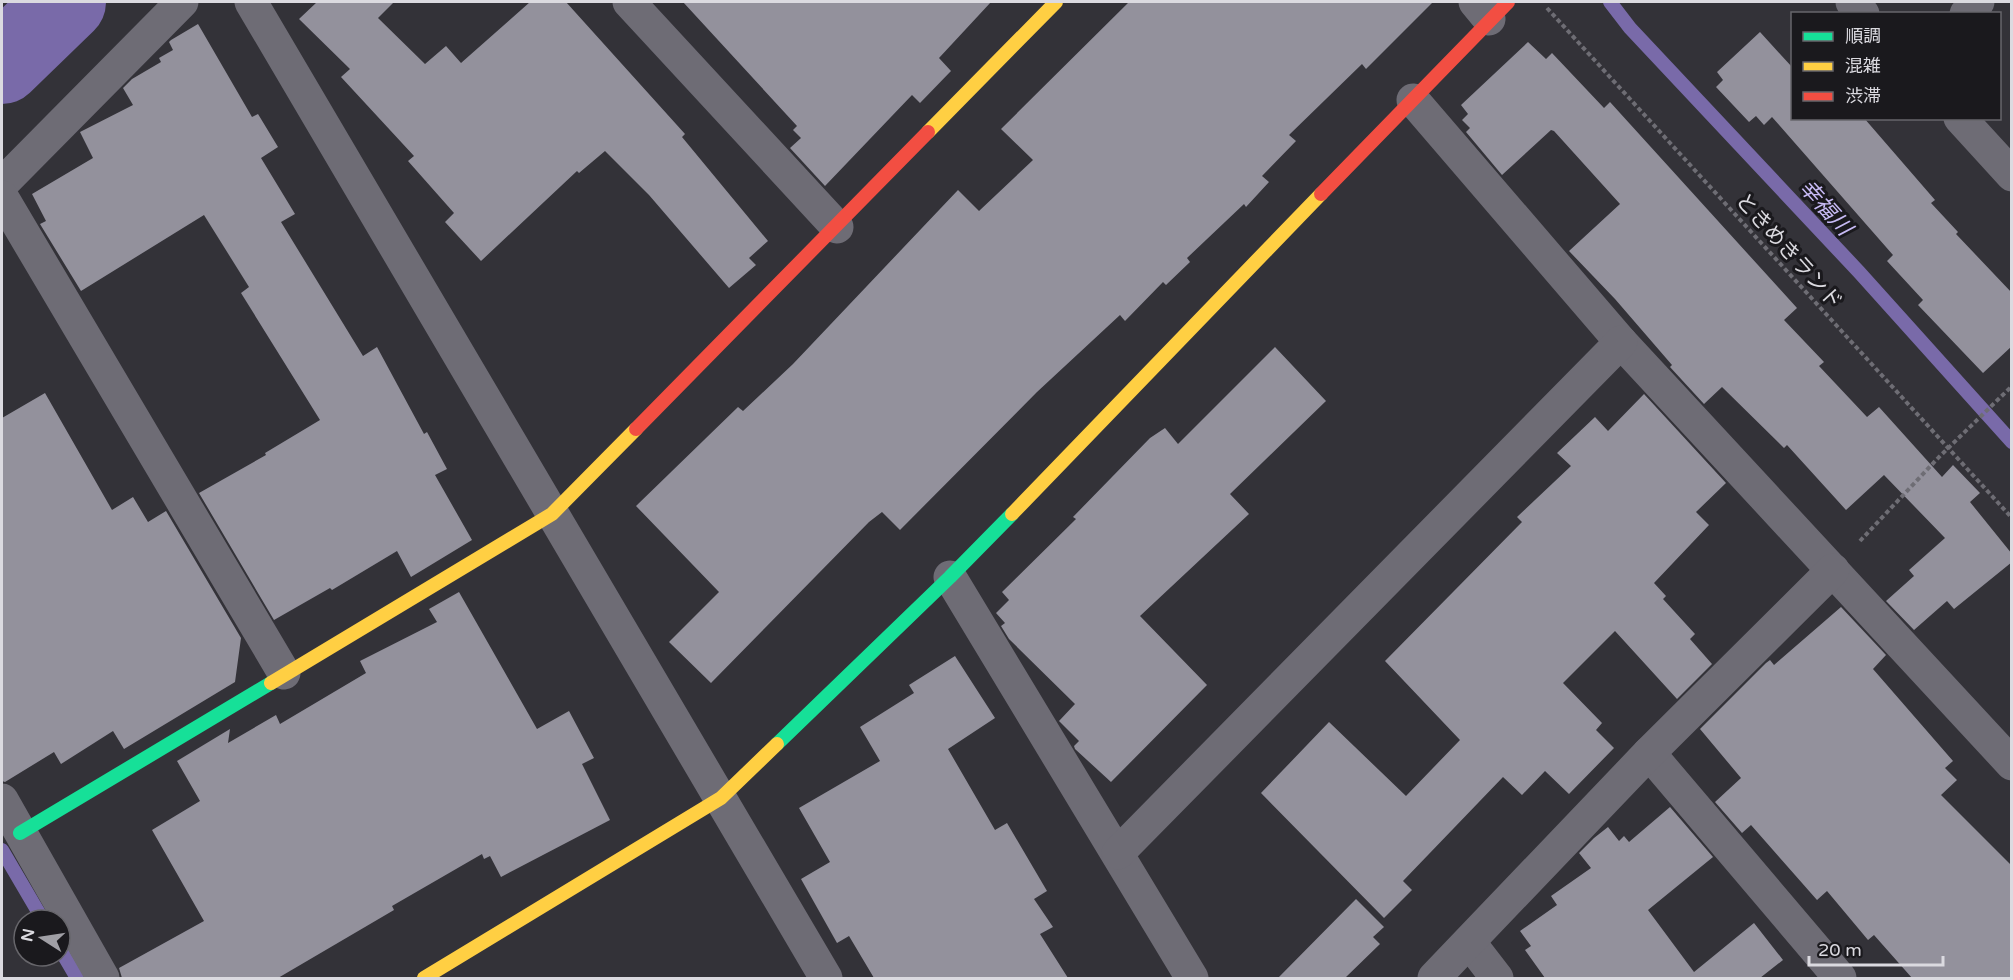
<svg xmlns="http://www.w3.org/2000/svg" width="2013" height="980" font-family="'Varela Round','Noto Sans JP',sans-serif">
	<style>
		.lines { fill: none; stroke-linecap: round; stroke-linejoin: round }
		.stream { stroke: #796aa9; stroke-width: 14 }
		.river { stroke: #796aa9; stroke-width: 80 }
		.building { fill: #93919c }
		.path { stroke: #6e6d74; stroke-width: 4; stroke-dasharray: 4.5 3; stroke-linecap: butt }
		.street { stroke: #6e6c75; stroke-width: 33 }
		.fast { stroke: #16e098; stroke-width: 14 }
		.slow { stroke: #ffcf43; stroke-width: 14 }
		.jam { stroke: #f24e42; stroke-width: 14 }
		.labels { text-anchor: middle; stroke-width: 6; stroke-linejoin: round; paint-order: stroke }
		.street-label { font-size: 21px; fill: #dbdae0; stroke: #1a191d }
		.water-label { font-size: 22px; font-style: italic; fill: #c7baf4; stroke: #1a191d }
	</style>
	<rect width="100%" height="100%" fill="#333238"/>
	<g class="lines">
		<!-- stream -->
		<g class="stream">
			<path d="M 1610,2 L 1630,28 L 1859,272 L 2012,442"/>
			<path d="M 2,850 L 43,920"/>
			<path d="M 60,949 L 77,978"/>
		</g>
		<!-- river -->
		<path class="river" d="M 2,64 L 66,2"/>
	</g>
	<!-- building -->
	<g class="building">
		<path d="M 317,2 L 394,2 L 378,18 L 425,64 L 446,46 L 461,63 L 530,2 L 566,2 L 685,134 L 682,137 L 768,241 L 749,258 L 756,265 L 729,288 L 649,195 L 605,151 L 579,173 L 577,171 L 481,261 L 445,222 L 454,213 L 408,161 L 414,156 L 341,77 L 350,69 L 299,19 Z"/>
		<path d="M 683,2 L 991,2 L 939,58 L 951,71 L 920,103 L 912,95 L 825,186 L 790,148 L 801,138 L 793,130 L 797,126 Z"/>
		<path d="M 1129,2 L 1433,2 L 1366,69 L 1362,64 L 1289,135 L 1296,141 L 1262,176 L 1269,182 L 1246,207 L 1244,204 L 1187,258 L 1190,262 L 1166,285 L 1163,282 L 1125,321 L 1120,315 L 1037,392 L 900,530 L 882,512 L 869,522 L 711,683 L 669,642 L 719,592 L 636,506 L 738,407 L 743,411 L 793,364 L 958,190 L 979,211 L 1033,160 L 1001,129 Z"/>
		<path d="M 198,24 L 252,117 L 258,114 L 278,147 L 261,158 L 295,214 L 281,222 L 363,356 L 377,347 L 424,434 L 427,432 L 447,469 L 435,475 L 472,540 L 411,577 L 397,551 L 332,590 L 330,588 L 274,620 L 199,493 L 266,455 L 265,453 L 320,420 L 241,293 L 249,287 L 204,215 L 81,291 L 40,224 L 46,221 L 32,194 L 93,158 L 80,132 L 133,105 L 123,88 L 132,79 L 161,62 L 159,58 L 173,50 L 169,42 L 171,40 Z"/>
		<path d="M 1760,32 L 1792,67 L 1792,118 L 1864,118 L 1935,200 L 1931,203 L 1958,232 L 1956,234 L 2012,293 L 2012,346 L 1983,373 L 1918,305 L 1923,300 L 1887,261 L 1893,255 L 1772,117 L 1764,125 L 1756,116 L 1749,122 L 1716,87 L 1723,80 L 1717,72 Z"/>
		<path d="M 1528,42 L 1546,59 L 1552,53 L 1604,108 L 1610,102 L 1797,308 L 1784,320 L 1824,362 L 1819,366 L 1867,417 L 1879,407 L 1942,477 L 1953,465 L 1980,493 L 1970,502 L 2012,554 L 2012,562 L 1954,609 L 1947,601 L 1914,630 L 1886,601 L 1914,576 L 1909,570 L 1945,538 L 1884,475 L 1846,510 L 1787,445 L 1784,448 L 1722,387 L 1704,404 L 1670,367 L 1672,365 L 1615,299 L 1569,251 L 1620,204 L 1554,131 L 1551,130 L 1502,175 L 1466,132 L 1470,128 L 1462,120 L 1468,114 L 1461,105 Z"/>
		<path d="M 1275,347 L 1326,401 L 1230,494 L 1249,514 L 1140,616 L 1207,685 L 1111,782 L 1075,749 L 1074,746 L 1079,741 L 1059,721 L 1075,704 L 1009,639 L 1001,626 L 1005,623 L 996,613 L 1009,600 L 1002,592 L 1076,519 L 1073,517 L 1150,438 L 1165,428 L 1178,444 Z"/>
		<path d="M 45,393 L 112,510 L 133,497 L 148,522 L 166,511 L 241,638 L 235,682 L 124,749 L 113,731 L 61,764 L 54,752 L 5,782 L 2,781 L 2,418 Z"/>
		<path d="M 1644,394 L 1726,483 L 1696,512 L 1709,525 L 1654,583 L 1666,596 L 1663,599 L 1695,634 L 1690,639 L 1712,664 L 1677,699 L 1615,631 L 1563,683 L 1602,723 L 1596,730 L 1614,748 L 1569,794 L 1545,771 L 1522,795 L 1503,777 L 1403,881 L 1412,890 L 1384,918 L 1261,793 L 1329,722 L 1406,796 L 1460,740 L 1385,661 L 1522,522 L 1517,517 L 1571,466 L 1557,453 L 1595,417 L 1608,431 Z"/>
		<path d="M 459,592 L 537,729 L 569,711 L 594,758 L 582,764 L 610,820 L 501,877 L 490,856 L 484,859 L 482,854 L 392,906 L 394,910 L 278,978 L 122,978 L 119,968 L 204,921 L 152,830 L 200,801 L 177,761 L 230,729 L 228,743 L 276,715 L 280,724 L 366,673 L 360,661 L 437,622 L 429,609 Z"/>
		<path d="M 1841,607 L 1886,655 L 1873,669 L 1953,761 L 1945,768 L 1957,780 L 1941,795 L 2012,866 L 2012,978 L 1912,978 L 1874,935 L 1868,940 L 1827,891 L 1817,900 L 1751,825 L 1742,833 L 1715,802 L 1741,778 L 1700,729 L 1766,663 L 1770,660 L 1774,665 Z"/>
		<path d="M 955,656 L 995,718 L 948,749 L 995,830 L 1007,823 L 1047,891 L 1034,899 L 1053,927 L 1040,934 L 1068,978 L 874,978 L 849,936 L 837,943 L 801,879 L 830,862 L 799,808 L 880,761 L 860,727 L 914,693 L 909,685 Z"/>
		<path d="M 1670,807 L 1713,857 L 1648,910 L 1694,972 L 1754,923 L 1783,960 L 1760,978 L 1545,978 L 1525,950 L 1531,946 L 1520,931 L 1557,905 L 1551,896 L 1591,868 L 1579,853 L 1594,838 L 1608,827 L 1619,841 L 1624,836 L 1629,842 Z"/>
		<path d="M 1356,899 L 1384,927 L 1373,937 L 1380,944 L 1345,978 L 1278,978 Z"/>
	</g>
	<g class="lines">
		<!-- path -->
		<g class="path">
			<path d="M 1547,8 L 2012,518"/>
			<path d="M 1860,541 L 1939,457 L 2012,386"/>
		</g>
		<!-- street -->
		<g class="street">
			<path d="M 251,2 L 826,978"/>
			<path d="M 629,2 L 837,227"/>
			<path d="M 1475,2 L 1489,19"/>
			<path d="M 1852,2 L 1863,14"/>
			<path d="M 1966,14 L 1978,2"/>
			<path d="M 1413,100 L 1621,342 L 2012,764"/>
			<path d="M 1960,118 L 2012,175"/>
			<path d="M 2,184 L 182,2"/>
			<path d="M 2,197 L 284,673"/>
			<path d="M 950,577 L 1192,978"/>
			<path d="M 1649,753 L 1840,978"/>
			<path d="M 2,800 L 103,978"/>
			<path d="M 1118,853 L 1621,342"/>
			<path d="M 1470,943 L 1497,978"/>
			<path d="M 1434,978 L 1649,753 L 1833,570"/>
		</g>
		<!-- fast -->
		<g class="fast">
			<path d="M 777,744 L 950,577 L 1012,514"/>
			<path d="M 20,833 L 271,683"/>
		</g>
		<!-- slow -->
		<g class="slow">
			<path d="M 928,132 L 1056,2"/>
			<path d="M 1012,514 L 1321,194"/>
			<path d="M 271,683 L 552,514 L 636,429"/>
			<path d="M 424,978 L 721,798 L 777,744"/>
		</g>
		<!-- jam -->
		<g class="jam">
			<path d="M 1321,194 L 1508,2"/>
			<path d="M 636,429 L 928,132"/>
		</g>
	</g>
	<g class="labels">
		<!-- street labels -->
		<g class="street-label">
			<text transform="translate(1789 251) rotate(48)" y="7">ときめきランド</text>
		</g>
		<!-- water labels -->
		<g class="water-label">
			<text transform="translate(1826 207) rotate(48)" y="8">幸福川</text>
		</g>
	</g>
	<!-- border -->
	<rect width="2013" height="980" fill="none" stroke="#dbdae0" stroke-width="6"/>
	<!-- legend -->
	<rect x="1791" y="12" width="210" height="108" fill="#1a191d" stroke="#67666b" stroke-width="1.5"/>
	<rect x="1803" y="32" width="30" height="9" fill="#16e098" stroke="#67666b" stroke-width="1.5"/>
	<text x="1845" y="42" font-size="18" fill="#dbdae0">順調</text>
	<rect x="1803" y="62" width="30" height="9" fill="#ffcf43" stroke="#67666b" stroke-width="1.5"/>
	<text x="1845" y="72" font-size="18" fill="#dbdae0">混雑</text>
	<rect x="1803" y="92" width="30" height="9" fill="#f24e42" stroke="#67666b" stroke-width="1.5"/>
	<text x="1845" y="102" font-size="18" fill="#dbdae0">渋滞</text>
	<!-- north arrow -->
	<g transform="translate(42 938) rotate(282)"><circle r="28" fill="#1a191d" stroke="#67666b" stroke-width="1.5"/>
	<path d="M0-4.5L10 22L0 15L-10 22Z" fill="#a09fa5"/>
	<text y="-9" font-size="16" font-weight="bold" text-anchor="middle" fill="#dbdae0">N</text>
	</g>
	<!-- scale -->
	<path d="M1809 956v9h134v-9" fill="none" stroke="#dbdae0" stroke-width="3"/>
	<text x="1818" y="956" font-size="18" fill="#dbdae0" stroke="#1a191d" stroke-width="4.5" paint-order="stroke">20 m</text>
</svg>
